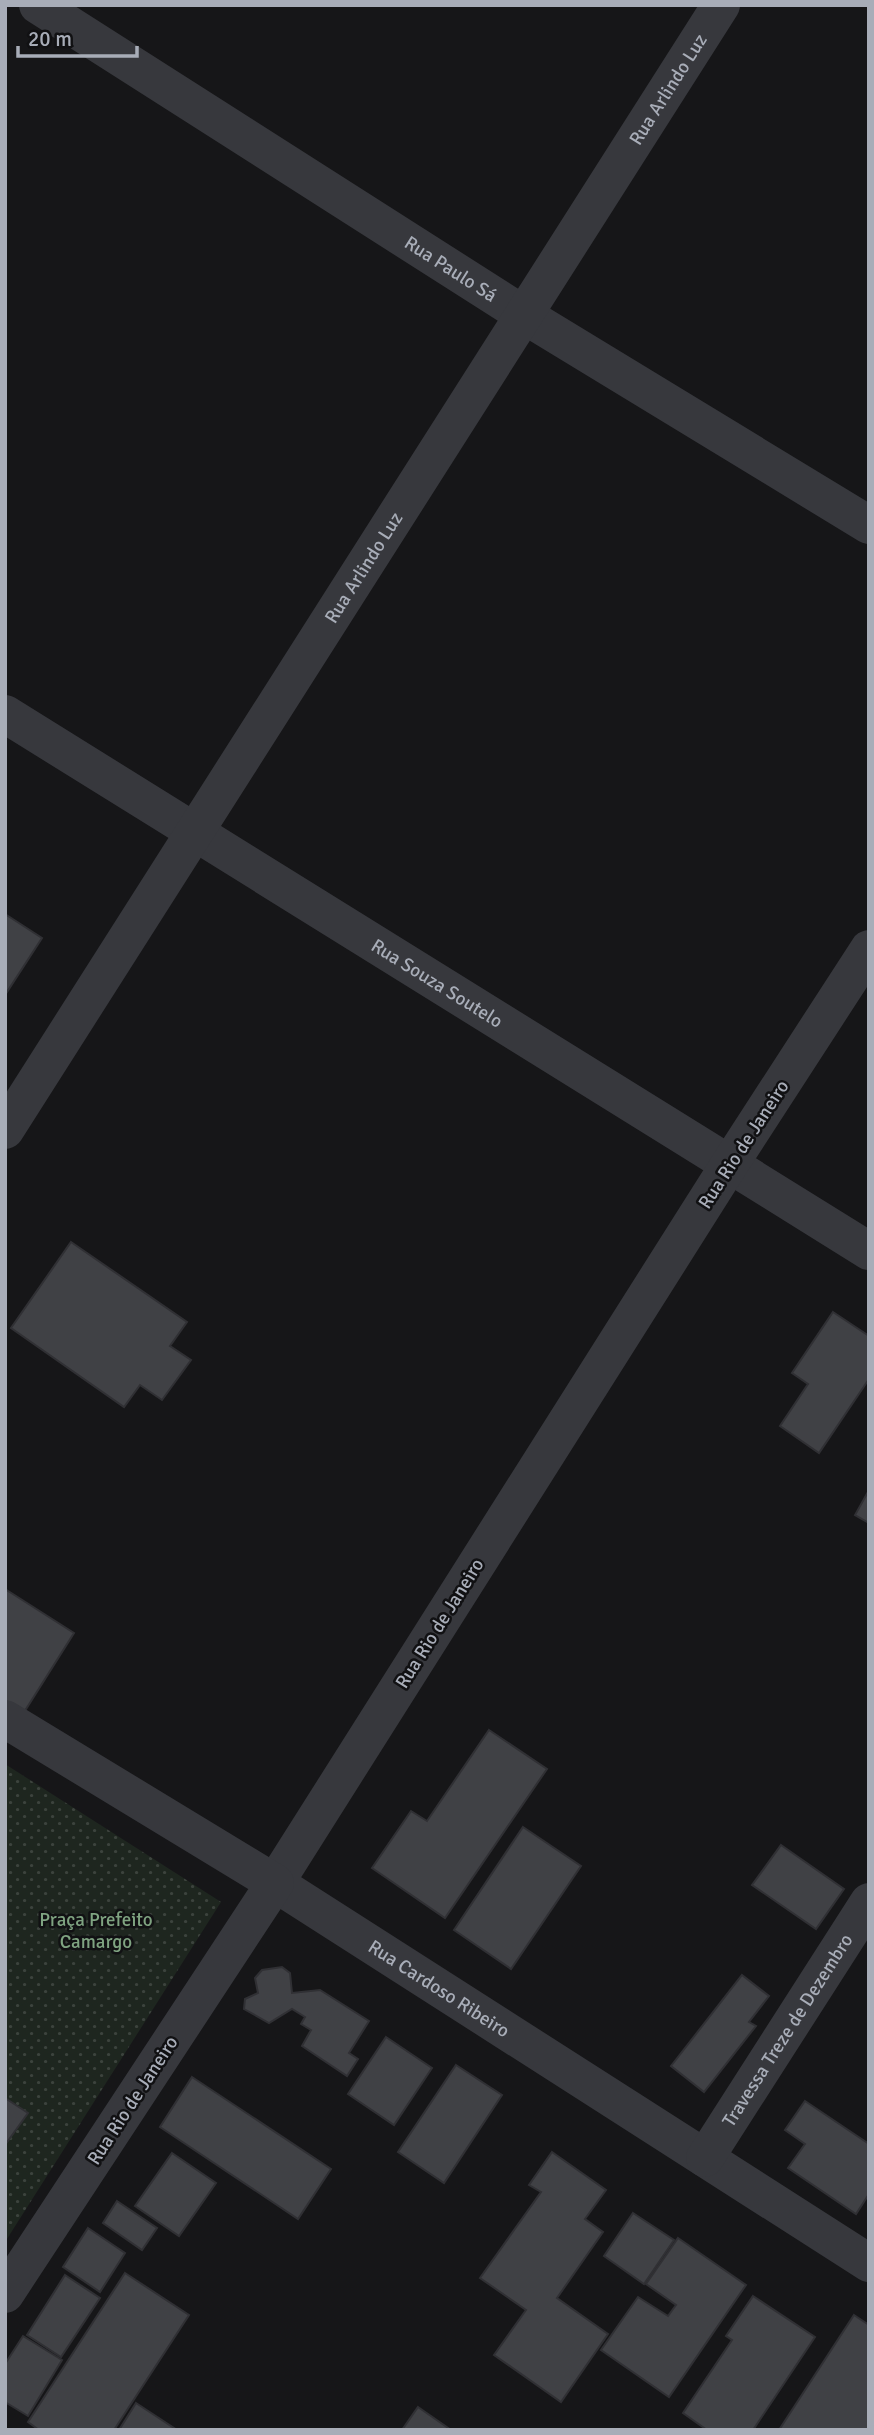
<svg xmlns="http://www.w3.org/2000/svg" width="874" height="2435" font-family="Signika,sans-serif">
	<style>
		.park { fill: url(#park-dots) }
		.building { fill: #404145; stroke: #303034; stroke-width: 2 }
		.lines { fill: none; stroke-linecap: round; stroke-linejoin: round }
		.minor { stroke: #37383d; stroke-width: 38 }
		.tertiary { stroke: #37383d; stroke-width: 38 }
		.labels { text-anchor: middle; stroke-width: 5; stroke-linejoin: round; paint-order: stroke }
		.street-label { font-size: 19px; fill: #a8adb8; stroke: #111113 }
		.park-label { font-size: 19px; fill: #7fa381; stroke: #111113 }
	</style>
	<defs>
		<pattern id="park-dots" width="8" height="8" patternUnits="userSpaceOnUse" patternTransform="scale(1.75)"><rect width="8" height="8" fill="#1e261f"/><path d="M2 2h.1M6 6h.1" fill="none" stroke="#3c433d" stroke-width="1.8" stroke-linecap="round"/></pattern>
	</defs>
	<rect width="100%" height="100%" fill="#161618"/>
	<!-- park -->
	<path class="park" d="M 5,1764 L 221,1902 L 5,2242 Z"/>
	<!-- building -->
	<g class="building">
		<path d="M 5,914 L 42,938 L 5,995 Z"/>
		<path d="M 71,1242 L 187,1322 L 170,1346 L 191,1360 L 162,1400 L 140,1385 L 124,1407 L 11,1328 Z"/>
		<path d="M 833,1312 L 869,1336 L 869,1379 L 819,1453 L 780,1426 L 808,1384 L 792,1373 Z"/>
		<path d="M 869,1490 L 869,1523 L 855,1515 Z"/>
		<path d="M 5,1589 L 74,1633 L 21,1717 L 5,1706 Z"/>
		<path d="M 489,1730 L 547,1769 L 445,1918 L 372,1868 L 411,1811 L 427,1821 Z"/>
		<path d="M 523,1827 L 581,1866 L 511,1969 L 454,1930 Z"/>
		<path d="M 781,1845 L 844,1889 L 816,1929 L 752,1885 Z"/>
		<path d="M 282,1967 L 290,1973 L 292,1993 L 320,1990 L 369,2021 L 349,2053 L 358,2059 L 347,2076 L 302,2046 L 311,2030 L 301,2024 L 305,2017 L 292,2009 L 269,2023 L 244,2009 L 245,1999 L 258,1993 L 255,1978 L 262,1970 Z"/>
		<path d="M 742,1975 L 769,1996 L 749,2022 L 756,2026 L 704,2092 L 671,2066 Z"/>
		<path d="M 386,2037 L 432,2068 L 394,2125 L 348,2094 Z"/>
		<path d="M 456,2065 L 502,2095 L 444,2183 L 398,2152 Z"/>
		<path d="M 192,2077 L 331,2169 L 298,2219 L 160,2127 Z"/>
		<path d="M 5,2098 L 28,2113 L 5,2145 Z"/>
		<path d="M 805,2101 L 869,2144 L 869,2194 L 856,2214 L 788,2168 L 805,2144 L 785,2130 Z"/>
		<path d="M 552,2152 L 606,2190 L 585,2219 L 603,2232 L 557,2298 L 608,2334 L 561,2402 L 494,2355 L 526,2310 L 480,2278 L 541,2192 L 529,2185 Z"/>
		<path d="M 172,2153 L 216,2183 L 179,2236 L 135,2206 Z"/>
		<path d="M 117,2201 L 157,2228 L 142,2250 L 103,2223 Z"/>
		<path d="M 633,2213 L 674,2240 L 644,2284 L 604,2256 Z"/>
		<path d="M 88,2228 L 125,2253 L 100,2292 L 63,2267 Z"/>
		<path d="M 678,2238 L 746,2285 L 669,2397 L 601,2350 L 638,2297 L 668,2316 L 676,2305 L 646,2284 Z"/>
		<path d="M 125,2273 L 189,2315 L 114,2430 L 39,2430 L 28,2422 Z"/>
		<path d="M 65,2275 L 100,2298 L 61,2357 L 27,2335 Z"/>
		<path d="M 753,2296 L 815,2337 L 753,2430 L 707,2430 L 683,2413 L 732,2340 L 726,2336 Z"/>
		<path d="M 854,2315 L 869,2325 L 869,2430 L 779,2430 Z"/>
		<path d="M 23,2336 L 62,2360 L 28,2416 L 5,2402 L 5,2364 Z"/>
		<path d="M 136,2403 L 177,2430 L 119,2430 Z"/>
		<path d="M 418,2407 L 451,2430 L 402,2430 Z"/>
	</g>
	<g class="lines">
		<!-- minor -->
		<g class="minor">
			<path id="s1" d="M 38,5 L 524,315 L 869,525"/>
			<path id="s2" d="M 5,714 L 869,1251"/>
			<path id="s3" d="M 869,949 L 729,1165 L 275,1883 L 869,2263"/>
			<path id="s4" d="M 5,1130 L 721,5"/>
			<path id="s5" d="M 705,2158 L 869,1902"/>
		</g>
		<!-- tertiary -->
		<path class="tertiary" d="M 5,1719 L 275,1883 L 5,2294"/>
	</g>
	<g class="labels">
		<!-- street labels -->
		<g class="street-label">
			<text dy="7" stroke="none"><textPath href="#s4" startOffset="1234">Rua Arlindo Luz</textPath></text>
			<text dy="7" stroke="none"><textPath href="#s1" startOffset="490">Rua Paulo Sá</textPath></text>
			<text dy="7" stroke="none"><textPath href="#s4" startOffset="667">Rua Arlindo Luz</textPath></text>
			<text dy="7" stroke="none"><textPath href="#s2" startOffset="509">Rua Souza Soutelo</textPath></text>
			<text transform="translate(743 1144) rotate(-57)" y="7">Rua Rio de Janeiro</text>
			<text transform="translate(439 1623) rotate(-58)" y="7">Rua Rio de Janeiro</text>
			<text dy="7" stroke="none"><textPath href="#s3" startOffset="1302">Rua Cardoso Ribeiro</textPath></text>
			<text dy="7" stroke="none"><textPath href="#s5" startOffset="152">Travessa Treze de Dezembro</textPath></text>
			<text transform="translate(132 2100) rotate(-57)" y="7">Rua Rio de Janeiro</text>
		</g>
		<!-- park labels -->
		<g class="park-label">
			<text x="96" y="1926">Praça Prefeito<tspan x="96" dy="22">Camargo</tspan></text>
		</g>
	</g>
	<!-- border -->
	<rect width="874" height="2435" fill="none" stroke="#a8adb8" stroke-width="14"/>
	<!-- scale -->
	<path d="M18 46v10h119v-10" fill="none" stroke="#a8adb8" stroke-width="3.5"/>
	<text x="28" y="46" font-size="21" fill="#a8adb8" stroke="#111113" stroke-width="5" paint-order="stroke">20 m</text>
</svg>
